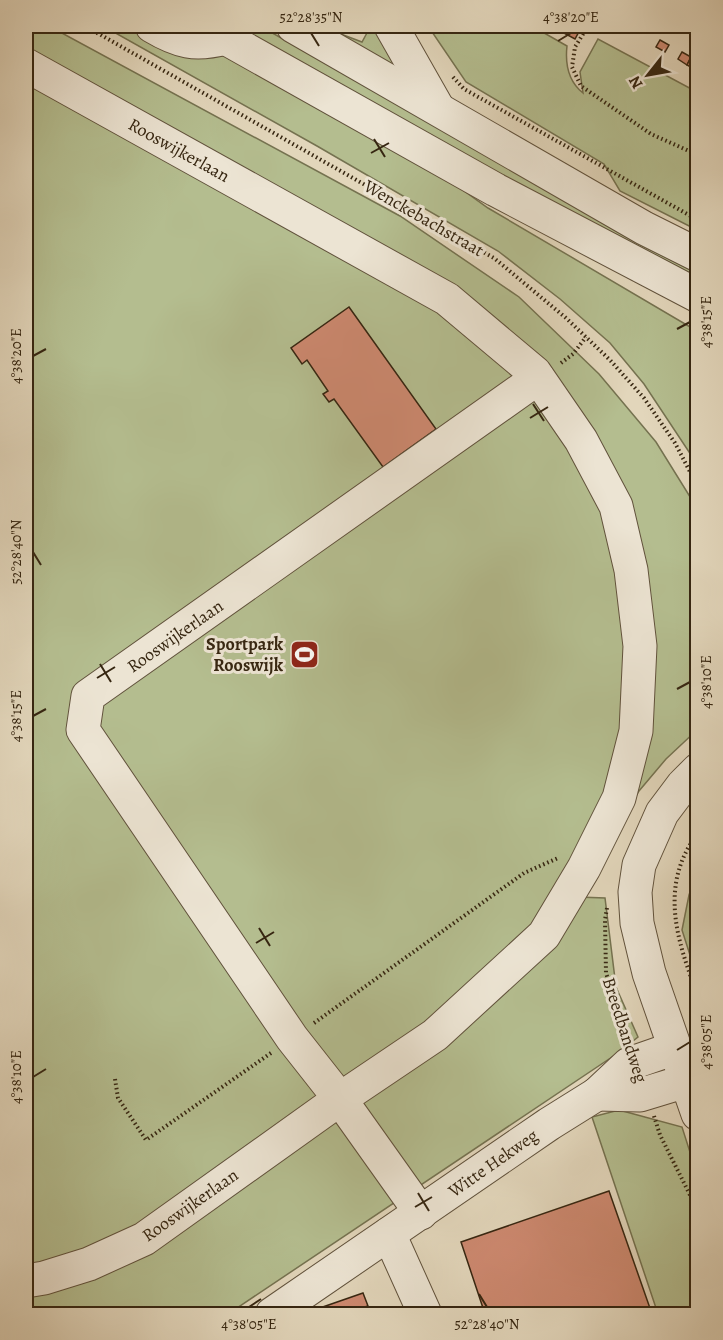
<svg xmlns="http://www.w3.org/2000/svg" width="723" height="1340" font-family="Alegreya,serif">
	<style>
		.green { fill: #b4bd8f; stroke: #757250; stroke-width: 1.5 }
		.building { fill: #cd8970; stroke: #362611; stroke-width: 1.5 }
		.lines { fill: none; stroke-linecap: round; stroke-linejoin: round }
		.minor-casing { stroke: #61523c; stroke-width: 35 }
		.path { stroke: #362611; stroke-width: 4; stroke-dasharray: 1.5 3; stroke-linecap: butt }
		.minor { stroke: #ece4d3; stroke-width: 33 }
		.ticks { fill: none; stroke: #362611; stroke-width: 2 }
		.labels { text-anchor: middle; stroke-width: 6; stroke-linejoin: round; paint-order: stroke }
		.street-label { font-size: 18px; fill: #362611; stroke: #ece4d3 }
		.poi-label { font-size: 18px; font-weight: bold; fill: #362611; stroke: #ece4d3; text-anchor: end }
		.neatline { fill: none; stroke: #362611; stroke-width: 2 }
		.ticks-label { font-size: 15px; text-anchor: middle; fill: #362611 }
	</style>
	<rect width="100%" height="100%" fill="#e2d6bb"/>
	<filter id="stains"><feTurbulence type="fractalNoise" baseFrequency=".00333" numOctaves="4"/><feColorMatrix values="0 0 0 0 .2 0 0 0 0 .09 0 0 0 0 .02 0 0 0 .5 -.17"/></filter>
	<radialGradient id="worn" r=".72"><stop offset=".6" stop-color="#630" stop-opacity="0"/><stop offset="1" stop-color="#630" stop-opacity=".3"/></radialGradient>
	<!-- green -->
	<g class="green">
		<path d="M 26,26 L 49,26 L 400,216 L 519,297 L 599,374 L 656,442 L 697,508 L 698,729 L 666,759 L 639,791 L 578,897 L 605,898 L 616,987 L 638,1037 L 615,1055 L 228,1314 L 26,1314 Z"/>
		<path d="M 103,26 L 141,26 L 224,53 L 435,170 L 488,208 L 697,331 L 697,464 L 644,384 L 610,343 L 560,299 L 498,251 L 317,146 Z"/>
		<path d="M 231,26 L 260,26 L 697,272 L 697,290 Z"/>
		<path d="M 428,26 L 532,26 L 567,46 C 565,64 568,81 583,93 L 580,72 L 598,39 L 697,92 L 697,230 L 620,191 L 604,164 L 466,82 Z"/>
		<path d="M 322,27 L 362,42 L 368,31 L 389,36 L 417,82 Z"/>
		<path d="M 697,873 L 698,873 L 697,977 L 682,930 L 689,895 Z"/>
		<path d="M 619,1110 L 682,1127 L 697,1174 L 697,1314 L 658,1314 L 592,1117 Z"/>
	</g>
	<!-- building -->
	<g class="building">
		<path d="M 551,26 L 582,26 L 575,39 Z"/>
		<path d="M 660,40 L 669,45 L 665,52 L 656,47 Z"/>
		<path d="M 682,52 L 691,57 L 687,65 L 678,59 Z"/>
		<path d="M 691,57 L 698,61 L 696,70 L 687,65 Z"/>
		<path d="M 349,307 L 436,429 L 383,467 L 334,399 L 329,402 L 323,394 L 328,391 L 307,360 L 302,364 L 291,348 Z"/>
		<path d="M 609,1191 L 652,1314 L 485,1314 L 461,1242 Z"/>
		<path d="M 363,1293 L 368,1306 L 341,1314 L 319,1314 L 317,1309 Z"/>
	</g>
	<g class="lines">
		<defs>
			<g id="minor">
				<path d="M 152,26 C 179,42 195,46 225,38"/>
				<path d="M 204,26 L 496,190 L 698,296"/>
				<path d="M 293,26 L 644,228 L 698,255"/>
				<path d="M 391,26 L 437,107"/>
				<path d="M 26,65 L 447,299 L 535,373 L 581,440 L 616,506 L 631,570 L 640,646 L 636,731 L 619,798 L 584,868 L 544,935 L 435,1035 L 340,1099 L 144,1239 L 89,1264 L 44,1278 L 26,1281"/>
				<path d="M 698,770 L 683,785 L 662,813 L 639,865 L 635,892 L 637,923 L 649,973 L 698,1114"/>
				<path d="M 675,1048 L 629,1064 L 597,1094 L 640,1095 L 686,1081"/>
				<path d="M 421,1213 L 340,1099 L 292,1038 L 83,730 L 88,696 L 538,378"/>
				<path d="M 389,1234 L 425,1314"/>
				<path d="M 272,1314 L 549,1124 L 597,1094"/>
			</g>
		</defs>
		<!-- minor casing -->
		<use href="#minor" class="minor-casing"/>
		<!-- path -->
		<g class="path">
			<path d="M 85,26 L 494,258 L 566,318 L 610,360 L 644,398 L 675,443 L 698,487"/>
			<path d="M 588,26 L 575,47 L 572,67 L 581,86 L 651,134 L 698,155"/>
			<path d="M 453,77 L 464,89 L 698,220"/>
			<path d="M 561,363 L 573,354 L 586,337"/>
			<path d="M 698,833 C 658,885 677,941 698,996"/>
			<path d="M 607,908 L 605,920 L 606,973 L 627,1038"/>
			<path d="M 314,1023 L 524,873 L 558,858"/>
			<path d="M 115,1079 L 118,1098 L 146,1140 L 271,1053"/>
			<path d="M 654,1116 L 660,1135 L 698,1211"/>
		</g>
		<!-- minor -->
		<use href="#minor" class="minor"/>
	</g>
	<!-- ticks -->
	<path class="ticks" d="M 311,33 L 319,46M 558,41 L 571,33M 374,139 L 385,157M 371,153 L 389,143M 677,329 L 690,322M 33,356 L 46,349M 533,404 L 544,421M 530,418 L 548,407M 33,552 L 41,565M 100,664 L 111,682M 97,678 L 115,667M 677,689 L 690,682M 33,716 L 46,709M 259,928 L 270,946M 256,943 L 274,932M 677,1050 L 690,1042M 33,1077 L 46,1069M 418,1193 L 429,1211M 415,1207 L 432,1197M 479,1294 L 487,1307M 249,1307 L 261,1299"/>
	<!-- icons -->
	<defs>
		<symbol id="stadium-square" viewBox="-11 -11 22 22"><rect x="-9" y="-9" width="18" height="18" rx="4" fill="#8f2418" stroke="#ece4d3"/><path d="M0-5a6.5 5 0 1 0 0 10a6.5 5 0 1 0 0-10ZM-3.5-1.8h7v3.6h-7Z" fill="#fff"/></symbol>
	</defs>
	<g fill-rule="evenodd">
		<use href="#stadium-square" x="288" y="638" width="33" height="33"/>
	</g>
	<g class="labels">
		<!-- street labels -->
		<g class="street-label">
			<text transform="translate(179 150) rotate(29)" y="6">Rooswijkerlaan</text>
			<text transform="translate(424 218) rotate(30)" y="6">Wenckebachstraat</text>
			<text transform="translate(175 636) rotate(-35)" y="6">Rooswijkerlaan</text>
			<text transform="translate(625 1030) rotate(72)" y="6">Breedbandweg</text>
			<text transform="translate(493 1163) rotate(-35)" y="6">Witte Hekweg</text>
			<text transform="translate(190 1205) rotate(-35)" y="6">Rooswijkerlaan</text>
		</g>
		<!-- poi labels -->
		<g class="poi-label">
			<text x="283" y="650">Sportpark<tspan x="283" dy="21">Rooswijk</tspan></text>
		</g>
	</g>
	<!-- margin -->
	<rect width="723" height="1340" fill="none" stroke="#e2d6bb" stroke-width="66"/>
	<!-- north arrow -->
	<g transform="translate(648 75) rotate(239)" stroke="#ece4d3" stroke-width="4.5" paint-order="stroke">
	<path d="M0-4.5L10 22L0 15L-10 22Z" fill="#362611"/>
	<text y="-9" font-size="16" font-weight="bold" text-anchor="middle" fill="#362611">N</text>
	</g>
	<rect x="33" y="33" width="657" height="1274" class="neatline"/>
	<g class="ticks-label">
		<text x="311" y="22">52°28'35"N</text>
		<text x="571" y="22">4°38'20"E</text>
		<text transform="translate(706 322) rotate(-90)" y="5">4°38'15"E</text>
		<text transform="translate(16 356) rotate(-90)" y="5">4°38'20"E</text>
		<text transform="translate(16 552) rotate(-90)" y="5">52°28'40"N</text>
		<text transform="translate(706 682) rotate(-90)" y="5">4°38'10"E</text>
		<text transform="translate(16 716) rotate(-90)" y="5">4°38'15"E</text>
		<text transform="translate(706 1042) rotate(-90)" y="5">4°38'05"E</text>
		<text transform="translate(16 1077) rotate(-90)" y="5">4°38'10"E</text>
		<text x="249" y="1329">4°38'05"E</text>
		<text x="487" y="1329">52°28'40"N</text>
	</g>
	<rect width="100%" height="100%" filter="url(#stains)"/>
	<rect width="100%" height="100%" fill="url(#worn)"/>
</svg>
